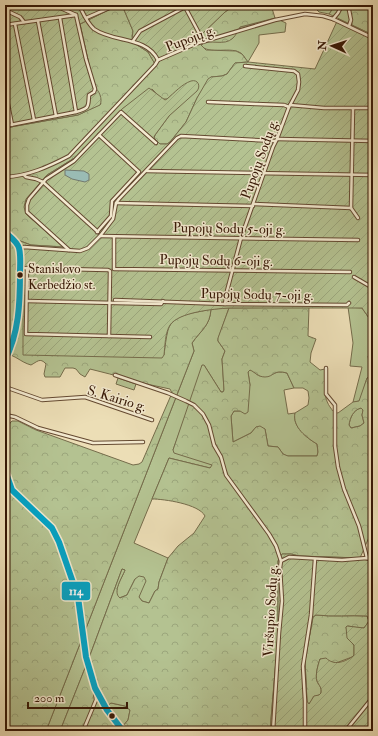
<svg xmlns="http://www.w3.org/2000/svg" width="378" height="736" font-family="'IM FELL Double Pica',serif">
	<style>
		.grass { fill: #b4c291; stroke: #756c4b }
		.forest { fill: url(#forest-crowns); stroke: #756c4b; fill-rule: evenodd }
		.garden { fill: url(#garden-furrows); stroke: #756c4b; fill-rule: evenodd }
		.water { fill: #9abbb4; stroke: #72796e }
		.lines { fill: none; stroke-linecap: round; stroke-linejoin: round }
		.street-casing { stroke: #644931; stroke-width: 4.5 }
		.street { stroke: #f3ead0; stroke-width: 2.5 }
		.bus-1-casing { stroke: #f3ead0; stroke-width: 9 }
		.bus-1 { stroke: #03a2c4; stroke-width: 6 }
		.bus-dot { fill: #361705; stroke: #f3ead0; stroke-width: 1.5 }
		.labels { text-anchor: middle; stroke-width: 3; stroke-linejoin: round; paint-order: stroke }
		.bus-label { font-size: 13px; fill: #361705; stroke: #f3ead0; text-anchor: start }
		.street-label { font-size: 14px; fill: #361705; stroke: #f3ead0 }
		.line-badge { stroke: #f3ead0; stroke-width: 1.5 }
		.badge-label { font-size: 11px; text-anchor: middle; font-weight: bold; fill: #fff }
	</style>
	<defs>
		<pattern id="forest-crowns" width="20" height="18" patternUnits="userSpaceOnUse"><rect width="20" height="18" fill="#b4c291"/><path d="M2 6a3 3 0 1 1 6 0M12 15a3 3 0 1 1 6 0" fill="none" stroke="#9ba67c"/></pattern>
		<pattern id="garden-furrows" width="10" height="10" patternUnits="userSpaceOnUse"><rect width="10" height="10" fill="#b4c291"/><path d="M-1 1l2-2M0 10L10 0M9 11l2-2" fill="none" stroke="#9ba67c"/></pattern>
	</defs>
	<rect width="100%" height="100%" fill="#ecdeb6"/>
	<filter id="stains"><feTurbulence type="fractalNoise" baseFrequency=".005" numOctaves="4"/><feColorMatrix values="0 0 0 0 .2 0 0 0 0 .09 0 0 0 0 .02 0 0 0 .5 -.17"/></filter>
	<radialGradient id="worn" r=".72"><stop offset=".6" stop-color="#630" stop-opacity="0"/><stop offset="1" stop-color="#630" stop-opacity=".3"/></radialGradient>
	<!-- grass -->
	<g class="grass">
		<path d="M 335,5 L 350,5 L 352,25 L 329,14 Z"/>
		<path d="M 275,18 L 286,23 L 285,32 L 259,35 L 259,43 L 248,62 C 246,60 244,56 242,54 C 232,45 208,56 201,45 L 206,42 L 232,39 L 240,27 Z"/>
		<path d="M 348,307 L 362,308 L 371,321 L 370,328 L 373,339 L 373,353 L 368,356 L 370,368 L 373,368 L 373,378 L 367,378 L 360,401 L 353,402 L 362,367 L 350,366 L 353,343 Z"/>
		<path d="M 229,308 L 218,339 L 218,341 L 225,351 L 222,359 L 224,390 L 223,392 L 221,392 L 204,365 L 173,450 L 213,465 L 210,468 L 169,458 L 134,543 L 168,558 L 159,582 L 158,589 L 155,591 L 149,603 L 142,601 L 139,597 L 135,579 L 127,595 L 119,598 C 112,592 122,578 125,570 L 122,569 L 89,658 L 60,731 L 46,731 L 194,351 L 192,343 C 201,330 210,326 211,309 Z"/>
		<path d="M 250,370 C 254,371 257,376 261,376 C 273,378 273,369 287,373 L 294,388 L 284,390 L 288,414 L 295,413 C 292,427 307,438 317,444 L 318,452 L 317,456 L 287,456 L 283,454 L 278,447 L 268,446 L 265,429 L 256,427 L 251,433 L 233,442 L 231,416 L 234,411 L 240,411 L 250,385 L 248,372 Z"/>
		<path d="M 118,378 L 136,384 L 134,390 L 116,384 Z"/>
		<path d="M 361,408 L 363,410 L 362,415 L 364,423 L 360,426 L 351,428 L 349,425 C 350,418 353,410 361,408 Z"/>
		<path d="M 111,703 L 125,706 L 130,710 L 128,720 L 122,727 L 107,706 Z"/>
	</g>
	<!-- forest -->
	<g class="forest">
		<path d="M 119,5 L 122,5 L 133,31 L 132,36 L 134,43 L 148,52 L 155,64 L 203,33 L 225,12 L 235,5 L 271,5 L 275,18 L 240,27 C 238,31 236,35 233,38 C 224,47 210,38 201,45 L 206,50 L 236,51 L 242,54 L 248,62 L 235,63 L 227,74 L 222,76 L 211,77 L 197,98 L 186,122 L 170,142 L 167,144 L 160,144 L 154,138 L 155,135 L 169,116 L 177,108 L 184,85 L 167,99 L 162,99 L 152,89 L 122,109 L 76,157 L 47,175 L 26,214 L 64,247 L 31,245 L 18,240 L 23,271 L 164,355 C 165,347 166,338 168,330 C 173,313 197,313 211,309 C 210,326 201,330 192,343 L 194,351 L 46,731 L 5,731 L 5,444 L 8,442 C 8,434 6,426 12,421 L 18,421 L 36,430 L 133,465 L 139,464 L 142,462 L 172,393 L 170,389 C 142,384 116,375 90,369 L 85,377 L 80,374 L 76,369 L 73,368 L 65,368 L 60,377 L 45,377 L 44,374 L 46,364 C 40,357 37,362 31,365 C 20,362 16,355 5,354 L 5,128 L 78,115 L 101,104 L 94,87 L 80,24 Z"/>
		<path d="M 318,5 L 335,5 L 329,14 L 319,12 L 317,10 Z"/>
		<path d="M 350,5 L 373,5 L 373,35 L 352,25 Z"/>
		<path d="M 309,307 L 308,336 L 316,339 L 311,353 L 310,362 L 320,370 L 325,369 C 326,387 321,398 334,412 L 338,413 L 353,402 L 359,401 L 367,378 L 370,377 L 373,378 C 373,386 367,401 370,408 L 373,408 L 373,528 L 360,558 L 299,556 L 291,554 L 282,554 L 278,561 L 278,636 L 270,731 L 60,731 L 89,658 L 122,569 L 125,570 C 122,578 112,592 120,598 L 127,595 L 135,579 L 139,576 L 144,577 L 146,581 L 139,597 L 142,601 L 149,603 L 155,591 L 158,589 L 159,582 L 168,558 L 178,546 L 194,533 L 205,516 C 199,504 164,499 152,499 L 169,458 L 210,468 L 212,465 L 174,453 L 173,450 L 202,365 L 204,365 L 221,392 L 223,392 L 224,390 L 222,359 L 225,351 L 218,341 L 218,338 L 229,308 ZM 250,370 C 255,372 258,377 265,377 C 274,377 273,369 287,373 L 294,388 L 303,388 L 308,391 L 309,398 L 308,405 L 295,413 C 292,427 307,438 317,444 L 318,452 L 317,456 L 288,456 L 283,454 L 278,447 L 268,446 L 265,429 L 260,426 L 256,427 L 251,433 L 233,442 L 231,416 L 234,411 L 240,411 L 245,414 L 248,412 L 250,385 L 248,372 ZM 361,408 L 363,410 L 362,415 L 364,423 L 360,426 L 351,428 L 349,425 C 350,418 353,410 361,408 ZM 111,703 L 125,706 L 130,710 L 128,720 L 122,727 L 107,706 Z"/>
		<path d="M 316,615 C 333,617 350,615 367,616 L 369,621 L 364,628 L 359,628 L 348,626 L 346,627 L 349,640 L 354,645 L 354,655 L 352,657 L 336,663 L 320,659 C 318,665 315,675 317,681 C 319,686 322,687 321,693 L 319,695 L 314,697 L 309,704 L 307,702 L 305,661 L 313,617 Z"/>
	</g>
	<!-- garden -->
	<g class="garden">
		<path d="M 5,5 L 119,5 L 80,24 L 94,87 C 99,90 103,99 100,105 L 78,115 L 5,128 Z"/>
		<path d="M 122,5 L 235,5 L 225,12 L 203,33 L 155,64 L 148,52 L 134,43 L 132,39 L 133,31 Z"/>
		<path d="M 338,19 L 373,35 L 373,321 L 371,321 L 362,308 L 229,308 C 214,309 179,312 170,325 C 165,333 165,346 164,355 L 162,358 L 23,355 L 23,271 L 16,270 L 17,240 L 31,245 L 63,247 L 26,214 L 24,207 L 26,199 L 47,175 L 76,157 L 122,109 L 149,88 L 165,100 L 167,99 C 174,93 182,84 191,81 C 198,79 201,86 197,91 L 169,116 L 155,135 L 154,138 L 160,144 L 167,144 L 170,142 L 186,122 L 197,98 L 208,79 L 211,77 L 222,76 L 227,74 L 235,63 L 248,62 L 315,69 Z"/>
		<path d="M 282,554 L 291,554 L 299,556 L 360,558 L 373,562 L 373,570 L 370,575 L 372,581 L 372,586 L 373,588 L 373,731 L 270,731 L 278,636 L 278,561 ZM 316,615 C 333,617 350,615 367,616 L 369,621 L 364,628 L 347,626 L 346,627 L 347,638 L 354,645 L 354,655 L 352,657 C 344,662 334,666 326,658 L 320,659 C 318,665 315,675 317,681 C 319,686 322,687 321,693 L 319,695 L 314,696 L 309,704 L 307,701 L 305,661 L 313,617 Z"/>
	</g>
	<!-- water -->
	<path class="water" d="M 65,170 L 84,171 L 89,174 L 89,180 L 85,182 L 72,179 L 65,175 Z"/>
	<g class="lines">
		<defs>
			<g id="street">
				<path d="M 54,5 L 76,15"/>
				<path d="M 79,5 C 83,13 87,23 94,29 C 114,43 146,36 158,60"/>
				<path d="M 184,5 L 199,33"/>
				<path d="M 348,5 L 351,20 L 349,26"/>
				<path d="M 5,10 L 20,17 L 24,22"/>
				<path d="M 60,18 L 76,112"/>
				<path d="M 86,18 L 116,5"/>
				<path d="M 333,19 L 338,13 L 342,5"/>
				<path d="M 38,21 L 56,116"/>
				<path d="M 15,24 L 34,120"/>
				<path d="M 5,25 L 76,15"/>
				<path d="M 133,41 L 140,31 L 189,5"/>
				<path d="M 5,89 L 12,125"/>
				<path d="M 208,102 L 256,104 L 284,105 L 289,107"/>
				<path d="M 290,105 L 324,108 L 373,108"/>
				<path d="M 353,109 L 351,208 L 358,218"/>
				<path d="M 5,126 L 76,112 C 90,108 88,107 89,95 L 94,92 L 95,89 L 86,59 L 76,15"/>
				<path d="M 278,139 L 373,141"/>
				<path d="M 147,171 L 373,175"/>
				<path d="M 24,175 L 26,177 L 36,179 L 43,182 L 98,232"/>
				<path d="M 5,177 C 28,176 48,167 69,156 L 155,65 L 158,60 L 195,44 L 275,20 L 305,14 L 323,16 L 333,19 L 373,38"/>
				<path d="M 116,203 L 253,206"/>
				<path d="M 254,204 L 351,208"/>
				<path d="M 5,232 C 12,238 19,242 20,252 C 19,283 23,334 5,360"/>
				<path d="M 97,232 L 111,216 L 112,201 L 139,172 L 99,135"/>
				<path d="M 100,236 L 358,240"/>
				<path d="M 114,237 L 114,269 L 350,272"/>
				<path d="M 20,248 L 24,247 L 80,251 L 88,248 L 100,236 L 113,219 L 116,203 L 119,199 L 177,138 L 181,136 L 275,141"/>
				<path d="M 69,250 L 27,212 L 27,205 L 29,199 L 46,179 L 74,161 L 121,112 L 156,143"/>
				<path d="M 20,268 L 108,270 L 110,271 L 109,336"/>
				<path d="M 27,268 L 26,334 L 150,337"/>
				<path d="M 354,277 L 373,288"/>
				<path d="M 115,300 L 225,304 L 347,305 L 349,303"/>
				<path d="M 27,301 L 161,304 L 163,301"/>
				<path d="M 225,304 L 227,291 L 241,238 L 273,147 L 277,139 L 289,107 L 298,90 L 299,82 L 298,74 L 294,71 L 245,66"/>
				<path d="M 326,368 L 326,394 L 335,405 L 335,446 L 338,467 L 344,489 L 359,526 L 367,558"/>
				<path d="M 115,375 L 168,393 L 186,401 L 194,405 L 203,414 L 209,425 L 214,445 L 221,457 L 226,475 L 269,534 L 276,546 L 281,561"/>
				<path d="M 5,387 L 42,400 L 85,397 L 152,420"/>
				<path d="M 5,415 L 15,417 L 38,428 L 93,443 L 143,442"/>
				<path d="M 5,437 L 5,450"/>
				<path d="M 5,463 L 6,473 L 12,490 L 45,521 L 52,528 L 59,542 L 78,597 L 86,657 L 95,688 L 107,710 L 123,731"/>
				<path d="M 83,731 L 96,700 L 95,690"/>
				<path d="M 273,731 L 279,633 L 282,601 L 280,568 L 281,561 L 289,557 L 342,560 L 367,558 L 373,560"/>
				<path d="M 305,731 L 305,701 L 303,666 L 311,615 L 315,559"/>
				<path d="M 344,731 L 347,729 L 373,697"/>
			</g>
		</defs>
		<!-- street casing -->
		<use href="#street" class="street-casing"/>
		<!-- street -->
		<use href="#street" class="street"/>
		<defs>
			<g id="bus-1">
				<path d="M 5,232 C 10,237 17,241 19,248 C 21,255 20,265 20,273 C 20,303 19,333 5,360"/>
				<path d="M 5,463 L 6,473 L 12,490 L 52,528 L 59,542 L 78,597 L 86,657 L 95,688 L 107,710 L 123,731"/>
			</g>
		</defs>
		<!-- bus-1 casing -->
		<use href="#bus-1" class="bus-1-casing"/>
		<!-- bus-1 -->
		<use href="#bus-1" class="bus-1"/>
	</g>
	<!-- markers -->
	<g class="bus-dot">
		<circle cx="20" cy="275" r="3.5"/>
		<circle cx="112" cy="716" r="3.5"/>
	</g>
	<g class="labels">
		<!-- bus labels -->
		<g class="bus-label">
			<text x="28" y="273">Stanislovo<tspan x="28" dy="16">Kerbedžio st.</tspan></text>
		</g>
		<!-- street labels -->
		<g class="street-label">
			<text transform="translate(190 38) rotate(-21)" y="5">Pupojų g.</text>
			<text transform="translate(259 159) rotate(-70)" y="5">Pupojų Sodų g.</text>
			<text transform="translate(229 228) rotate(1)" y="5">Pupojų Sodų 5-oji g.</text>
			<text transform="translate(216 260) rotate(1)" y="5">Pupojų Sodų 6-oji g.</text>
			<text transform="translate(257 294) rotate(1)" y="5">Pupojų Sodų 7-oji g.</text>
			<text transform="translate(117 398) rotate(17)" y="5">S. Kairio g.</text>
			<text transform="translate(270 611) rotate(-87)" y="5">Viršupio Sodų g.</text>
		</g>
	</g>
	<rect class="line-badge" x="61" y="581" width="30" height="20" rx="4" fill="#03a2c4"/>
	<g class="badge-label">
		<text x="76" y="595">114</text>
	</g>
	<!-- margin -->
	<rect width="378" height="736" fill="none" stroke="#ecdeb6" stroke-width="20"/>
	<rect x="6" y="6" width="366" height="724" fill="none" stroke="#361705" stroke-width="2"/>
	<rect x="10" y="10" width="358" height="716" fill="none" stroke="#361705"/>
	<!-- north arrow -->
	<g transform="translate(332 46) rotate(273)" stroke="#f3ead0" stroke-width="3" paint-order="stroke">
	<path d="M0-3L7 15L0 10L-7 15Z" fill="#361705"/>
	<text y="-6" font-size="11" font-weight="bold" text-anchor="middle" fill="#361705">N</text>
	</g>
	<!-- scale -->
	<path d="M28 702v6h99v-6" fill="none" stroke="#361705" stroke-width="2"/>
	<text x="34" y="702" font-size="12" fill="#361705" stroke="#f3ead0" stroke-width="3" paint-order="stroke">200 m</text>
	<rect width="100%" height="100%" filter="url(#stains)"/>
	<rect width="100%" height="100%" fill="url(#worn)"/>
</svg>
